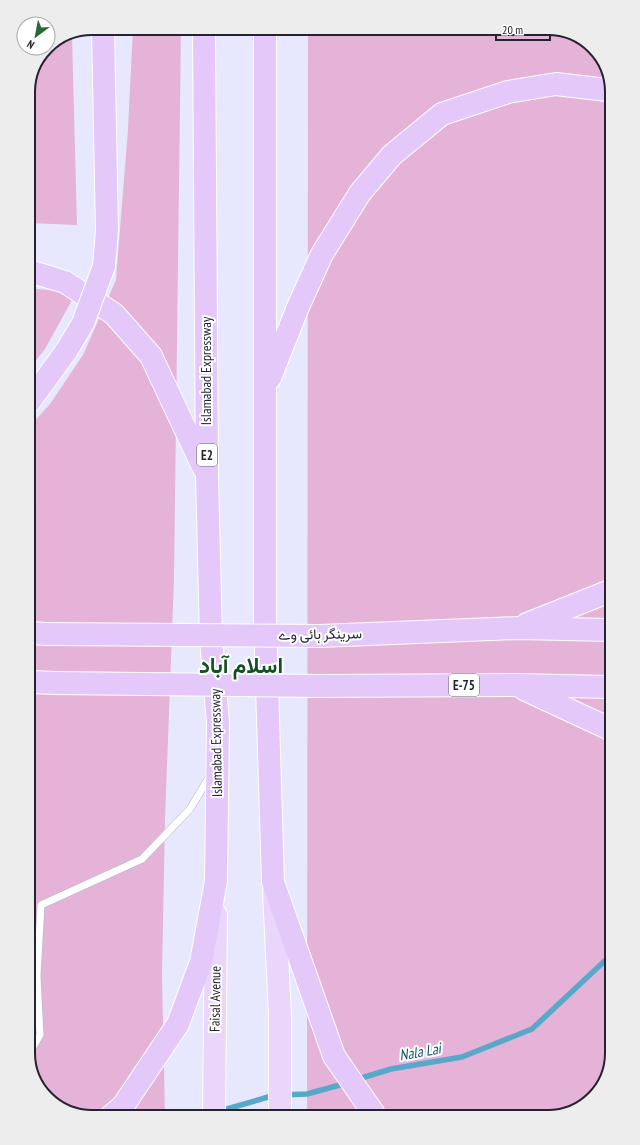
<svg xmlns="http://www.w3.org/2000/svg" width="640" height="1145" font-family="'PT Sans Narrow',Vazirmatn,sans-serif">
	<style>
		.green { fill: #e5b3d7 }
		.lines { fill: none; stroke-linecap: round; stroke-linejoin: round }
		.stream { stroke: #58a8ca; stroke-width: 5.5 }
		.service-casing { stroke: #b1b3d3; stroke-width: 8 }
		.primary-casing { stroke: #fff; stroke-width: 24 }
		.trunk-casing { stroke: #fff; stroke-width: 24 }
		.service { stroke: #fff; stroke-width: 7 }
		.primary { stroke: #ebd6fb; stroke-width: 22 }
		.trunk { stroke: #e4c8fa; stroke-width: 22 }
		.trunk-bridge-casing { stroke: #fff; stroke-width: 24; stroke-linecap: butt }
		.trunk-bridge { stroke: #e4c8fa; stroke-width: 22 }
		.labels { text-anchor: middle; stroke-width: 4; stroke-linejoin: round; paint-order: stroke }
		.shield { fill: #fff; stroke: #65666e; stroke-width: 1 }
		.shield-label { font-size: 13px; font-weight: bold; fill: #232430 }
		.street-label { font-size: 14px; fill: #232430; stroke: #fff }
		.water-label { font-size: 15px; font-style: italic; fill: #11536b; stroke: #fff }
		.town-label { font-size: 22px; font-weight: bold; fill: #12501f; stroke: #fff }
		.rim { fill: none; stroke: #232430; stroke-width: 2 }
	</style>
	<rect width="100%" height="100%" fill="#e7e8fd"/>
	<!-- green -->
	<g class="green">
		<path d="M 133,28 L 181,28 L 174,579 L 165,819 L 162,975 L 165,1116 L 88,1117 L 56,1106 L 33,1078 L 30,426 L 50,404 L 83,355 L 116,280 L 128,129 Z"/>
		<path d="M 308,28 L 541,28 L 592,48 L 607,67 L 612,1057 L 601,1089 L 573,1112 L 307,1115 Z"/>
		<path d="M 72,36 L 77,225 L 29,223 L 28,88 L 46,48 Z"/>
		<path d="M 29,288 L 57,291 L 72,300 L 45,349 L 29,369 Z"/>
	</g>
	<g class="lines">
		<!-- stream -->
		<g class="stream">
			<path d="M 355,1080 L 391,1069 L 462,1057 L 532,1029 L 611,955"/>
			<path d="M 283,1095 L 307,1094 L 347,1083"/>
			<path d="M 220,1111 L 275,1095"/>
		</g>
		<defs>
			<path id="service" d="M 33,1047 L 40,1035 L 37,976 L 41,905 L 142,859 L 190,809 L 211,774"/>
			<g id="primary">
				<path d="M 274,892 L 280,1016 L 280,1115"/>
				<path d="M 214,1116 L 216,915"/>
			</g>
			<g id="trunk">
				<path d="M 103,28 L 107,231"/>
				<path d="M 265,28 L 265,620 L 273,882 L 334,1056 L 374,1114"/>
				<path d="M 29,271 L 65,282 L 114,314 L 151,356 L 204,469"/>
				<path d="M 270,378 L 298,307 L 322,254 L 360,193 L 392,155 L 442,114 L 508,92 L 556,84 L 607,90"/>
				<path d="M 30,401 L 67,350"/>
				<path d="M 527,624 L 610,591"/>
				<path d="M 31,633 L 46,634"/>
				<path d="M 320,636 L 518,628 L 610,630"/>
				<path d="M 31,682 L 55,683"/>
				<path d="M 319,686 L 516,685 L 610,687"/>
				<path d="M 524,689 L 610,729"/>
				<path d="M 110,1117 L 123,1106 L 178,1024 L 201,962 L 216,881 L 218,723 L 211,639 L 207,475 L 204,28"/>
			</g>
		</defs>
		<!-- service casing -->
		<use href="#service" class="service-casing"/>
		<!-- primary casing -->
		<use href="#primary" class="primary-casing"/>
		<!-- trunk casing -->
		<use href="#trunk" class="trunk-casing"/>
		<!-- service -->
		<use href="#service" class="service"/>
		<!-- primary -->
		<use href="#primary" class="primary"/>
		<!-- trunk -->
		<use href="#trunk" class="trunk"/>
		<defs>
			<g id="trunk-bridge">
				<path d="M 67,350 L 83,323 L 104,266 L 107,231"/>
				<path d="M 46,634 L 320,636"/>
				<path d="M 55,683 L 319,686"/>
			</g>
		</defs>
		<!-- trunk-bridge casing -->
		<use href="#trunk-bridge" class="trunk-bridge-casing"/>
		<!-- trunk-bridge -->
		<use href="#trunk-bridge" class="trunk-bridge"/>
	</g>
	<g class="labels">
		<!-- shield labels -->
		<g class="shield">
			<rect x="197" y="444" width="20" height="22" rx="3"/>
			<rect x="449" y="674" width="30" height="22" rx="3"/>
		</g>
		<g class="shield-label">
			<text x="207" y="460">E2</text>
			<text x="464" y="690">E-75</text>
		</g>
		<!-- street labels -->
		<g class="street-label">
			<text transform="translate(206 371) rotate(-90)" y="5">Islamabad Expressway</text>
			<text transform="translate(320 634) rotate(-1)" y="5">سرینگر ہائی وے</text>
			<text transform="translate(216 743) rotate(-91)" y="5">Islamabad Expressway</text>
			<text transform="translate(215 999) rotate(-89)" y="5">Faisal Avenue</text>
		</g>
		<!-- water labels -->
		<g class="water-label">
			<text transform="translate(420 1052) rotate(-10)" y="5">Nala Lai</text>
		</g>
		<!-- town labels -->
		<g class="town-label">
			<text x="241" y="673">اسلام آباد</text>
		</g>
	</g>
	<!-- crop -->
	<path d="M0 0H640V1145H0ZM92 35H548A57 57 0 0 1 605 92V1053A57 57 0 0 1 548 1110H92A57 57 0 0 1 35 1053V92A57 57 0 0 1 92 35Z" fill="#ededee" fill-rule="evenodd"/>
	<path class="rim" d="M92 35H548A57 57 0 0 1 605 92V1053A57 57 0 0 1 548 1110H92A57 57 0 0 1 35 1053V92A57 57 0 0 1 92 35Z"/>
	<!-- north arrow -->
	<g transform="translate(36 36) rotate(212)"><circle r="19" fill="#ffffff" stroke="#a7a7ac"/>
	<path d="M0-3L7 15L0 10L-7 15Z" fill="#276933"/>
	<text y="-6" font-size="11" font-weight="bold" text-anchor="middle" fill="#232430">N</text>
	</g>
	<!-- scale -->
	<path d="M496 34v6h54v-6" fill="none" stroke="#232430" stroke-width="2"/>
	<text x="502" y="34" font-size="12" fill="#232430" stroke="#ffffff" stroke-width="3" paint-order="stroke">20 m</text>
</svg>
